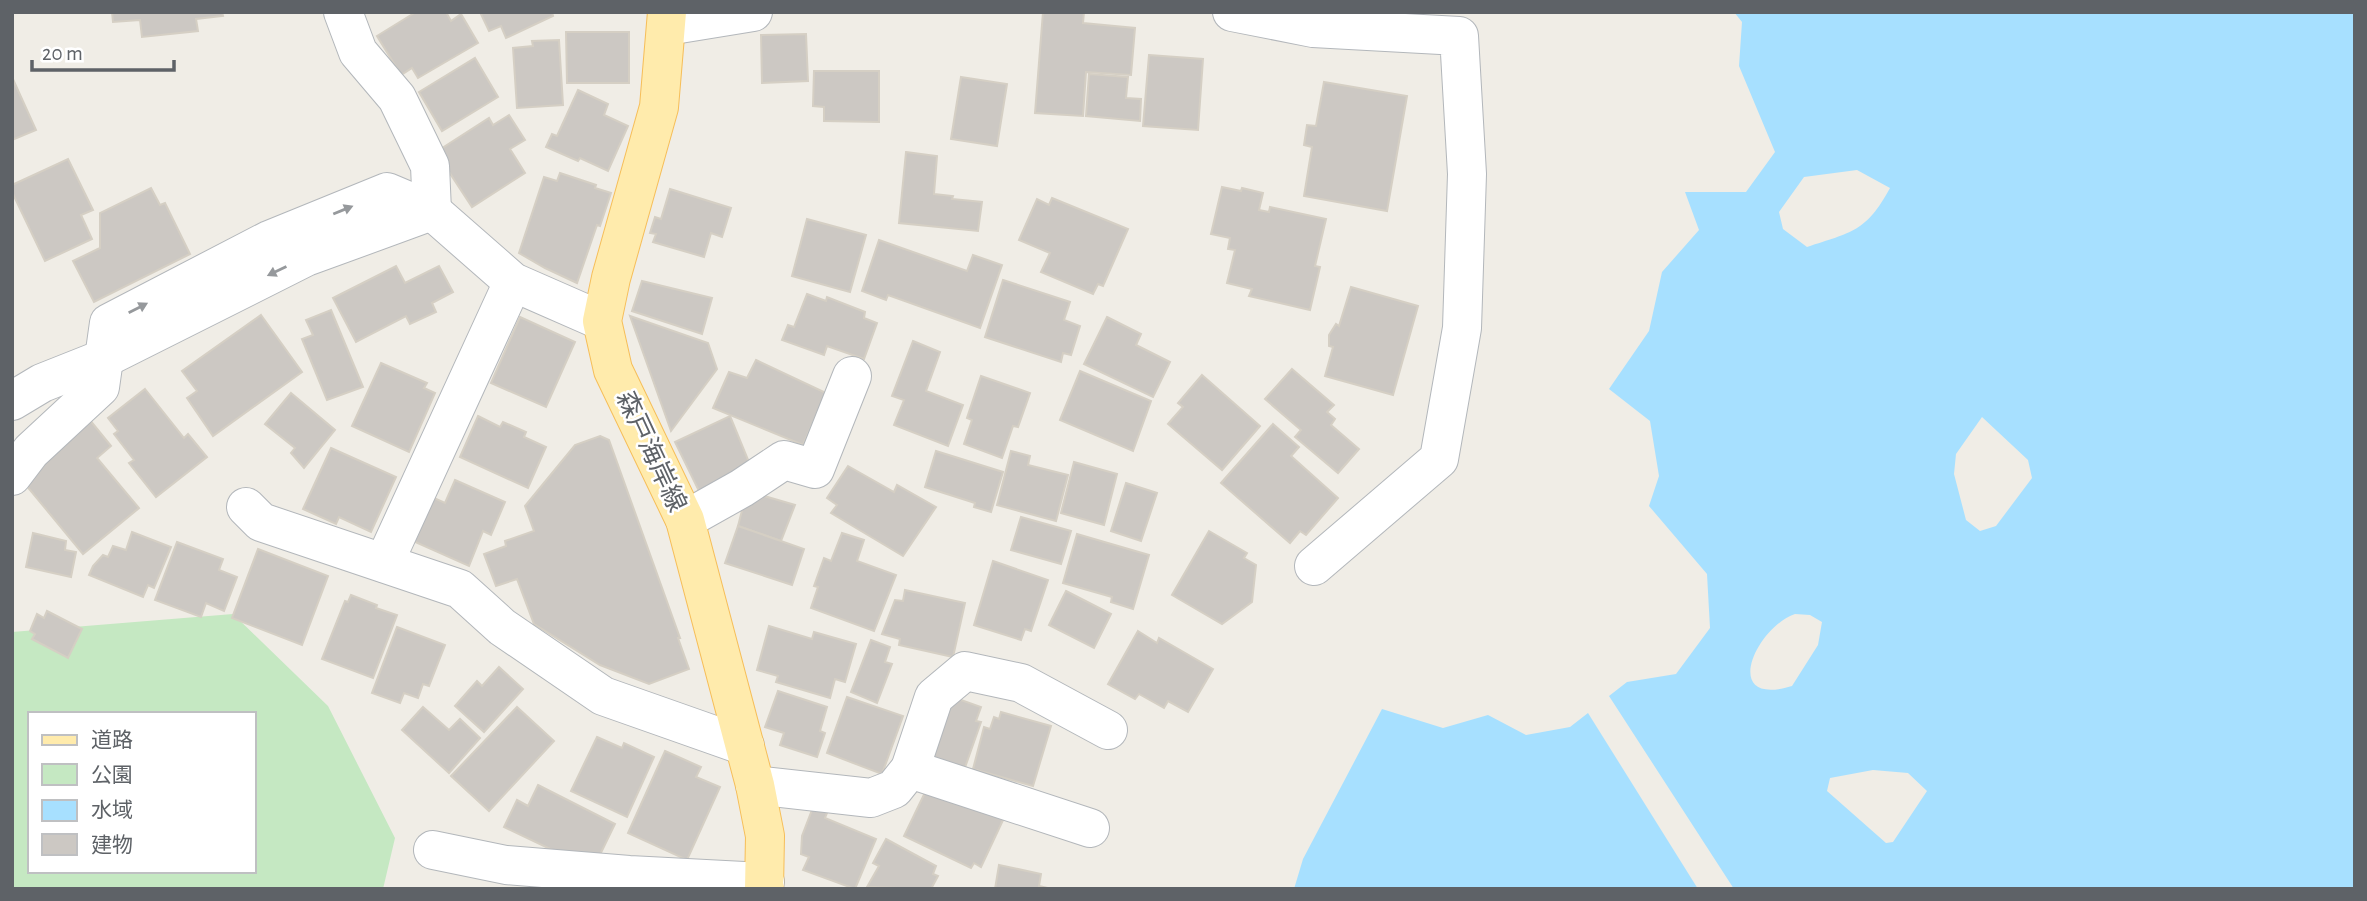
<svg xmlns="http://www.w3.org/2000/svg" width="2367" height="901" font-family="'Alegreya Sans','Noto Sans JP',sans-serif">
	<style>
		.green { fill: #c5e8c2; fill-rule: evenodd }
		.water { fill: #a7e0ff; fill-rule: evenodd }
		.building { fill: #ccc8c3; stroke: #d5cfc4; stroke-width: 2 }
		.lines { fill: none; stroke-linecap: round; stroke-linejoin: round }
		.minor-casing { stroke: #b3b7bb; stroke-width: 40 }
		.major-casing { stroke: #f6be59; stroke-width: 40 }
		.minor { stroke: #fff; stroke-width: 38 }
		.major { stroke: #ffebac; stroke-width: 38 }
		.oneway { fill: #96999c }
		.labels { text-anchor: middle; stroke-width: 5; stroke-linejoin: round; paint-order: stroke }
		.street-label { font-size: 26px; fill: #5e6267; stroke: #fff }
	</style>
	<rect width="100%" height="100%" fill="#f0ede6"/>
	<!-- green -->
	<path class="green" d="M 233,614 L 328,706 L 395,838 L 383,889 L 12,889 L 12,632 ZM 30,714 L 254,714 L 254,871 L 30,871 Z"/>
	<!-- water -->
	<g class="water">
		<path d="M 1734,12 L 2355,12 L 2355,889 L 1734,889 L 1609,696 L 1627,682 L 1676,674 L 1710,628 L 1707,574 L 1649,506 L 1659,476 L 1650,421 L 1609,389 L 1649,331 L 1662,272 L 1699,230 L 1685,192 L 1746,192 L 1775,152 L 1739,66 L 1742,22 ZM 1857,170 L 1890,188 C 1866,232 1852,232 1807,247 L 1783,229 L 1779,212 L 1804,177 ZM 1982,417 L 2028,460 L 2032,478 L 1996,526 L 1980,531 L 1966,520 L 1954,474 L 1956,454 ZM 1795,614 L 1810,615 L 1822,622 L 1818,645 L 1792,686 C 1720,708 1755,628 1795,614 ZM 1873,770 L 1908,773 L 1927,791 L 1893,842 L 1886,843 L 1827,791 L 1830,778 Z"/>
		<path d="M 1382,709 L 1443,728 L 1488,715 L 1526,735 L 1570,727 L 1588,713 L 1698,889 L 1294,889 L 1303,859 Z"/>
	</g>
	<!-- building -->
	<g class="building">
		<path d="M 112,12 L 222,12 L 223,16 L 196,19 L 198,31 L 142,37 L 140,20 L 113,22 Z"/>
		<path d="M 416,12 L 446,12 L 451,21 L 461,14 L 478,43 L 418,78 L 412,68 L 401,75 L 377,36 Z"/>
		<path d="M 480,12 L 552,12 L 553,16 L 506,38 L 501,26 L 489,31 Z"/>
		<path d="M 1043,12 L 1084,12 L 1083,23 L 1135,28 L 1131,75 L 1086,72 L 1083,116 L 1035,113 Z"/>
		<path d="M 566,32 L 629,32 L 629,83 L 567,83 Z"/>
		<path d="M 806,34 L 808,81 L 762,83 L 761,35 Z"/>
		<path d="M 559,40 L 563,105 L 517,108 L 513,48 L 533,46 L 532,41 Z"/>
		<path d="M 1149,55 L 1203,59 L 1198,130 L 1143,126 Z"/>
		<path d="M 475,58 L 498,97 L 442,131 L 419,92 Z"/>
		<path d="M 814,71 L 879,71 L 879,122 L 824,121 L 824,107 L 813,106 Z"/>
		<path d="M 1089,74 L 1128,77 L 1126,98 L 1141,99 L 1140,121 L 1086,116 Z"/>
		<path d="M 12,77 L 36,130 L 12,140 Z"/>
		<path d="M 961,77 L 1007,84 L 997,146 L 951,139 Z"/>
		<path d="M 1324,82 L 1407,96 L 1387,211 L 1304,196 L 1312,147 L 1304,145 L 1307,125 L 1316,126 Z"/>
		<path d="M 578,90 L 608,104 L 604,115 L 628,126 L 608,171 L 580,158 L 578,161 L 546,147 L 552,134 L 557,136 Z"/>
		<path d="M 509,115 L 525,140 L 510,149 L 525,173 L 472,207 L 436,152 L 489,118 L 493,125 Z"/>
		<path d="M 906,152 L 937,156 L 934,194 L 953,196 L 952,199 L 982,202 L 978,231 L 899,223 Z"/>
		<path d="M 68,159 L 93,210 L 81,215 L 92,239 L 45,261 L 12,192 L 12,185 Z"/>
		<path d="M 560,173 L 596,185 L 595,188 L 611,193 L 600,226 L 597,225 L 577,283 L 545,268 L 519,253 L 544,177 L 557,181 Z"/>
		<path d="M 1222,187 L 1241,191 L 1242,188 L 1263,193 L 1259,210 L 1269,212 L 1270,207 L 1326,219 L 1315,266 L 1320,267 L 1310,310 L 1249,296 L 1252,289 L 1227,283 L 1235,250 L 1228,249 L 1230,238 L 1211,234 Z"/>
		<path d="M 151,188 L 160,205 L 165,203 L 190,254 L 94,302 L 73,261 L 100,248 L 100,213 Z"/>
		<path d="M 670,189 L 731,208 L 722,237 L 711,233 L 704,257 L 653,242 L 656,234 L 650,233 L 655,217 L 661,219 Z"/>
		<path d="M 1052,198 L 1128,229 L 1103,286 L 1098,284 L 1093,294 L 1041,272 L 1050,253 L 1019,240 L 1037,199 L 1049,205 Z"/>
		<path d="M 807,219 L 866,235 L 850,292 L 792,276 Z"/>
		<path d="M 879,240 L 967,271 L 973,255 L 1002,265 L 980,328 L 888,295 L 886,300 L 862,291 Z"/>
		<path d="M 396,266 L 405,283 L 439,266 L 453,292 L 432,303 L 436,312 L 410,324 L 406,316 L 356,342 L 333,298 Z"/>
		<path d="M 1003,280 L 1070,302 L 1064,320 L 1080,326 L 1071,355 L 1063,353 L 1061,362 L 985,337 Z"/>
		<path d="M 642,281 L 712,298 L 702,334 L 632,311 Z"/>
		<path d="M 1351,287 L 1418,306 L 1393,395 L 1325,376 L 1333,347 L 1329,346 L 1329,335 L 1336,324 L 1339,326 Z"/>
		<path d="M 807,294 L 826,301 L 827,297 L 865,312 L 864,318 L 877,323 L 864,359 L 827,346 L 824,355 L 782,340 L 788,325 L 794,327 Z"/>
		<path d="M 331,310 L 363,387 L 327,400 L 302,339 L 313,335 L 306,320 Z"/>
		<path d="M 261,315 L 302,372 L 213,436 L 187,398 L 197,391 L 182,371 Z"/>
		<path d="M 630,316 L 708,343 L 717,369 L 671,431 Z"/>
		<path d="M 520,317 L 575,342 L 546,407 L 491,383 Z"/>
		<path d="M 1107,317 L 1141,334 L 1136,345 L 1170,362 L 1153,397 L 1084,364 Z"/>
		<path d="M 913,341 L 940,352 L 926,391 L 963,405 L 948,446 L 894,425 L 904,400 L 892,396 Z"/>
		<path d="M 756,360 L 826,393 L 803,445 L 713,408 L 729,372 L 747,378 Z"/>
		<path d="M 381,363 L 427,383 L 424,388 L 435,393 L 409,452 L 352,426 Z"/>
		<path d="M 1292,369 L 1334,405 L 1327,412 L 1335,419 L 1331,425 L 1359,449 L 1338,473 L 1295,437 L 1301,430 L 1265,399 Z"/>
		<path d="M 1080,371 L 1151,401 L 1133,451 L 1060,420 Z"/>
		<path d="M 1202,375 L 1260,426 L 1222,470 L 1168,424 L 1183,407 L 1178,403 Z"/>
		<path d="M 981,376 L 1030,393 L 1018,427 L 1013,426 L 1002,458 L 964,444 L 972,420 L 967,418 Z"/>
		<path d="M 145,389 L 184,438 L 188,434 L 207,457 L 156,497 L 129,463 L 134,460 L 114,434 L 118,431 L 108,418 Z"/>
		<path d="M 291,393 L 335,430 L 304,468 L 291,453 L 295,448 L 265,424 Z"/>
		<path d="M 478,416 L 500,427 L 503,422 L 526,432 L 524,437 L 546,447 L 528,488 L 460,457 Z"/>
		<path d="M 730,416 L 751,467 L 701,495 L 675,442 Z"/>
		<path d="M 89,419 L 111,446 L 97,458 L 139,508 L 83,554 L 21,479 Z"/>
		<path d="M 1273,424 L 1299,447 L 1291,456 L 1338,498 L 1306,535 L 1300,531 L 1290,543 L 1221,483 Z"/>
		<path d="M 600,436 L 609,440 L 680,638 L 678,638 L 689,669 L 649,684 L 600,665 L 534,624 L 517,579 L 496,586 L 484,554 L 506,546 L 505,541 L 534,531 L 525,506 L 575,445 Z"/>
		<path d="M 331,448 L 396,477 L 371,532 L 339,517 L 336,524 L 303,509 Z"/>
		<path d="M 936,451 L 1003,472 L 991,512 L 974,507 L 975,503 L 925,487 Z"/>
		<path d="M 1011,451 L 1030,456 L 1028,465 L 1068,475 L 1056,521 L 997,505 Z"/>
		<path d="M 1074,462 L 1117,474 L 1104,525 L 1061,513 Z"/>
		<path d="M 848,466 L 894,492 L 897,485 L 936,507 L 903,556 L 831,513 L 837,505 L 827,498 Z"/>
		<path d="M 455,480 L 505,502 L 491,535 L 483,531 L 469,566 L 413,541 L 432,497 L 445,503 Z"/>
		<path d="M 1126,483 L 1157,493 L 1141,541 L 1111,531 Z"/>
		<path d="M 747,491 L 795,505 L 781,541 L 738,526 Z"/>
		<path d="M 1021,517 L 1071,531 L 1061,564 L 1011,550 Z"/>
		<path d="M 738,526 L 804,549 L 792,585 L 725,563 Z"/>
		<path d="M 1209,531 L 1247,553 L 1244,558 L 1256,565 L 1252,602 L 1222,624 L 1172,595 Z"/>
		<path d="M 132,532 L 171,547 L 154,588 L 148,585 L 143,597 L 89,575 L 93,566 L 103,555 L 108,557 L 113,546 L 126,550 Z"/>
		<path d="M 33,533 L 66,541 L 65,550 L 76,552 L 71,577 L 26,567 Z"/>
		<path d="M 842,533 L 864,540 L 857,561 L 896,575 L 874,631 L 811,608 L 818,587 L 814,586 L 824,558 L 831,561 Z"/>
		<path d="M 1077,534 L 1149,555 L 1133,609 L 1111,602 L 1112,597 L 1063,583 Z"/>
		<path d="M 177,542 L 223,559 L 219,570 L 237,577 L 224,611 L 206,603 L 201,617 L 155,600 Z"/>
		<path d="M 258,549 L 328,576 L 302,645 L 232,618 Z"/>
		<path d="M 993,561 L 1048,580 L 1031,631 L 1025,629 L 1021,640 L 974,625 Z"/>
		<path d="M 905,590 L 965,603 L 953,657 L 899,645 L 900,639 L 882,634 L 895,600 L 903,601 Z"/>
		<path d="M 1066,591 L 1111,614 L 1094,648 L 1049,625 Z"/>
		<path d="M 351,595 L 377,605 L 376,608 L 397,615 L 373,678 L 322,659 L 345,601 L 348,602 Z"/>
		<path d="M 47,611 L 82,629 L 68,658 L 32,639 L 35,634 L 30,631 L 37,614 L 44,618 Z"/>
		<path d="M 769,626 L 812,639 L 814,632 L 856,644 L 845,682 L 835,679 L 830,698 L 776,682 L 778,676 L 757,670 Z"/>
		<path d="M 397,627 L 445,645 L 429,686 L 423,684 L 418,698 L 404,693 L 400,703 L 372,693 Z"/>
		<path d="M 1138,631 L 1157,643 L 1159,638 L 1213,669 L 1188,712 L 1168,701 L 1164,708 L 1139,694 L 1135,699 L 1108,684 Z"/>
		<path d="M 871,640 L 890,647 L 885,662 L 892,664 L 877,703 L 851,692 Z"/>
		<path d="M 499,667 L 523,689 L 484,732 L 455,706 L 477,681 L 482,686 Z"/>
		<path d="M 778,691 L 827,707 L 820,731 L 825,733 L 817,757 L 780,745 L 784,733 L 765,727 Z"/>
		<path d="M 947,695 L 981,707 L 976,721 L 981,722 L 962,776 L 926,755 Z"/>
		<path d="M 847,697 L 903,716 L 882,774 L 827,753 Z"/>
		<path d="M 423,707 L 449,730 L 460,719 L 480,738 L 449,773 L 402,730 Z"/>
		<path d="M 517,707 L 554,741 L 489,811 L 451,776 Z"/>
		<path d="M 1001,712 L 1051,726 L 1033,786 L 973,769 L 984,727 L 990,729 L 994,717 L 999,719 Z"/>
		<path d="M 597,737 L 622,748 L 624,743 L 654,757 L 627,817 L 571,791 Z"/>
		<path d="M 665,751 L 701,767 L 696,777 L 720,787 L 687,860 L 628,833 Z"/>
		<path d="M 930,782 L 1004,818 L 981,867 L 974,863 L 971,868 L 904,836 Z"/>
		<path d="M 538,785 L 615,824 L 595,865 L 567,857 L 504,827 L 517,800 L 528,806 Z"/>
		<path d="M 815,802 L 829,808 L 825,818 L 876,839 L 855,889 L 803,870 L 809,857 L 801,854 L 802,836 Z"/>
		<path d="M 886,839 L 936,866 L 933,874 L 938,876 L 931,889 L 867,887 L 879,866 L 873,863 Z"/>
		<path d="M 999,865 L 1041,874 L 1039,886 L 1052,889 L 995,889 Z"/>
	</g>
	<g class="lines">
		<defs>
			<g id="minor">
				<path d="M 343,12 L 358,52 L 397,98 L 430,166 L 432,211"/>
				<path d="M 1232,12 L 1313,28 L 1459,36 L 1467,174 L 1462,328 L 1439,459 L 1314,566"/>
				<path d="M 667,26 L 753,12"/>
				<path d="M 12,401 L 42,383 L 105,358 L 306,257 L 432,211"/>
				<path d="M 12,476 L 31,451 L 100,387 L 109,323 L 269,240 L 387,192 L 432,211 L 513,282 L 602,321"/>
				<path d="M 246,507 L 261,522 L 460,589 L 502,627 L 603,696 L 745,746"/>
				<path d="M 685,520 L 742,488 L 784,460 L 815,469 L 852,376"/>
				<path d="M 384,563 L 513,282"/>
				<path d="M 910,769 L 1090,828"/>
				<path d="M 755,785 L 871,798 L 894,789 L 910,769 L 934,697 L 965,671 L 1021,683 L 1108,730"/>
				<path d="M 433,850 L 506,865 L 629,875 L 765,882"/>
			</g>
			<path id="major" d="M 667,12 L 659,107 L 611,278 L 602,321 L 613,370 L 685,520 L 755,785 L 765,836 L 764,889"/>
		</defs>
		<!-- minor casing -->
		<use href="#minor" class="minor-casing"/>
		<!-- major casing -->
		<use href="#major" class="major-casing"/>
		<!-- minor -->
		<use href="#minor" class="minor"/>
		<!-- major -->
		<use href="#major" class="major"/>
	</g>
	<!-- one-way arrows -->
	<defs><path id="oneway-solid" d="M-6-.8H1V-3.2L6.5 0L1 3.2V.8H-6Z" transform="scale(1.75)"/></defs>
	<g class="oneway">
		<use href="#oneway-solid" transform="translate(343 210) rotate(-22)"/>
		<use href="#oneway-solid" transform="translate(277 271) rotate(154)"/>
		<use href="#oneway-solid" transform="translate(138 308) rotate(-27)"/>
	</g>
	<g class="labels">
		<!-- street labels -->
		<g class="street-label">
			<text transform="translate(652 451) rotate(65)" y="9">森戸海岸線</text>
		</g>
	</g>
	<!-- border -->
	<rect width="2367" height="901" fill="none" stroke="#5e6267" stroke-width="28"/>
	<!-- legend -->
	<rect x="28" y="712" width="228" height="161" fill="#ffffff" stroke="#bfc0c2" stroke-width="2"/>
	<rect x="42" y="735" width="35" height="10" fill="#ffebac" stroke="#bfc0c2" stroke-width="2"/>
	<text x="91" y="747" font-size="21" fill="#5e6267">道路</text>
	<rect x="42" y="764" width="35" height="21" fill="#c5e8c2" stroke="#bfc0c2" stroke-width="2"/>
	<text x="91" y="782" font-size="21" fill="#5e6267">公園</text>
	<rect x="42" y="800" width="35" height="21" fill="#a7e0ff" stroke="#bfc0c2" stroke-width="2"/>
	<text x="91" y="817" font-size="21" fill="#5e6267">水域</text>
	<rect x="42" y="834" width="35" height="21" fill="#ccc8c3" stroke="#bfc0c2" stroke-width="2"/>
	<text x="91" y="852" font-size="21" fill="#5e6267">建物</text>
	<!-- scale -->
	<path d="M32 60v10h142v-10" fill="none" stroke="#5e6267" stroke-width="3.5"/>
	<text x="42" y="60" font-size="21" fill="#5e6267" stroke="#ffffff" stroke-width="5" paint-order="stroke">20 m</text>
</svg>
